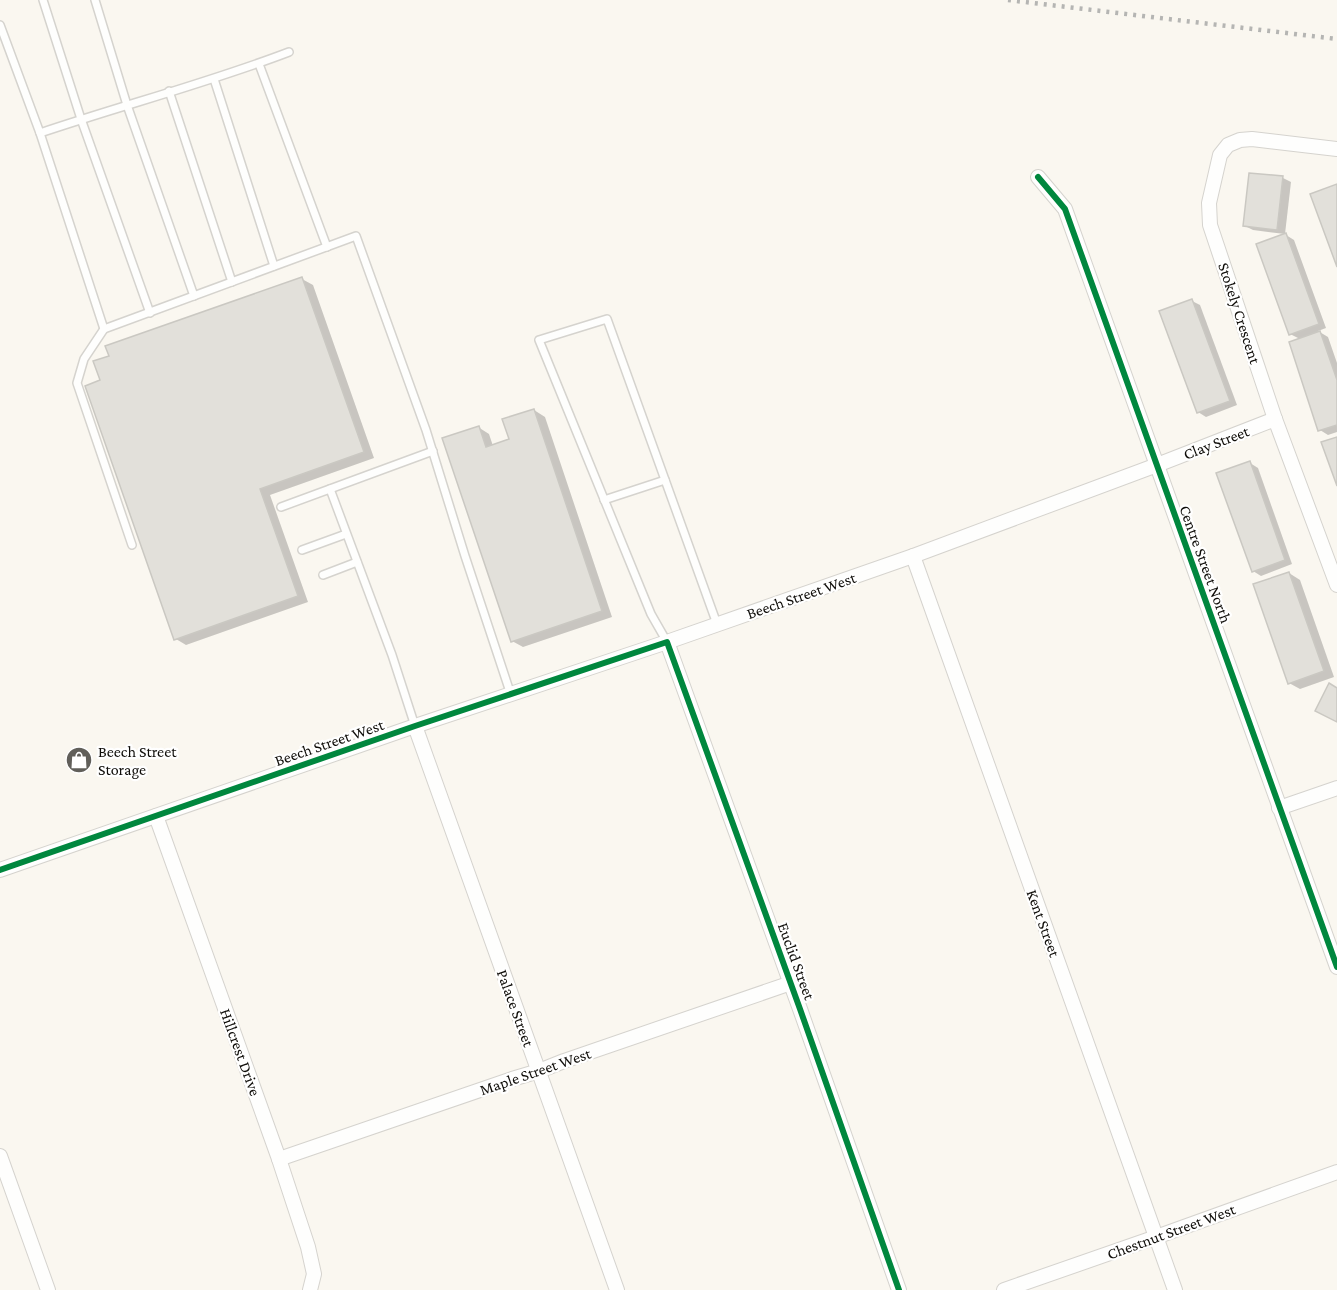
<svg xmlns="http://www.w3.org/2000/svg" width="1337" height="1290" font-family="'Crimson Pro',serif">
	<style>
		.shadow { fill: #0003 }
		.building { fill: #e2e0da; stroke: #cac8c2; stroke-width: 1.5 }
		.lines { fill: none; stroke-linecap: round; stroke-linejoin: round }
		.service-casing { stroke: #d5d3ce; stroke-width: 10 }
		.minor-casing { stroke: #d5d3ce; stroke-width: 16 }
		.service { stroke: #fefefd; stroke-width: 7 }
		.minor { stroke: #fefefd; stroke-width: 14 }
		.rail { stroke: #b5b5b3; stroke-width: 4.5; stroke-dasharray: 3 6; stroke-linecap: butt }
		.cycleway-casing { stroke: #fff; stroke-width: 10 }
		.cycleway { stroke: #00873e; stroke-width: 6 }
		.labels { text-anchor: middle; stroke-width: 4.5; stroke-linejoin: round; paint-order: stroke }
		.street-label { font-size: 16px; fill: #0f0d09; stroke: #fff }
		.poi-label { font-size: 16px; fill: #0f0d09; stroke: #fff; text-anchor: start }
	</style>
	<rect width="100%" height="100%" fill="#faf7f0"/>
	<!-- shadow -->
	<g class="shadow">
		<path d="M 1283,178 L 1291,182 L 1285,234 L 1253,230 L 1245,226 Z"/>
		<path d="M 1286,235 L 1294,240 L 1326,328 L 1318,331 L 1328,337 L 1337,363 L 1337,432 L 1328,435 L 1320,430 L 1300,339 L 1290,334 Z"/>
		<path d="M 302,279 L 313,285 L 374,458 L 270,495 L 308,602 L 186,645 L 176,639 Z"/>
		<path d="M 1192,301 L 1200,305 L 1237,405 L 1206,417 L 1198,412 Z"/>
		<path d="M 534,410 L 545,417 L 612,617 L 523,647 L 512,641 L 478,427 L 489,434 L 493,446 L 511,440 Z"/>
		<path d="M 1250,463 L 1258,468 L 1292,564 L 1261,576 L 1253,571 Z"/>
		<path d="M 1289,573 L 1300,580 L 1334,677 L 1300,689 L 1289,683 Z"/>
	</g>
	<!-- building -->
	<g class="building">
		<path d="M 1249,173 L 1283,176 L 1277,230 L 1243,226 Z"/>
		<path d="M 1337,184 L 1337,267 L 1310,194 Z"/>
		<path d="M 1286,233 L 1319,324 L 1289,335 L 1256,244 Z"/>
		<path d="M 302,277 L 364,452 L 260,489 L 298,596 L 174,640 L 85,386 L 100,380 L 93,361 L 109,356 L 105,346 Z"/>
		<path d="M 1192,299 L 1230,401 L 1197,413 L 1159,311 Z"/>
		<path d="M 1320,331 L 1337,380 L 1337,425 L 1318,431 L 1289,342 Z"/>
		<path d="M 534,409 L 602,611 L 511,642 L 442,438 L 479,426 L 486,447 L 509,439 L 502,419 Z"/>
		<path d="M 1337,437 L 1337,486 L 1321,442 Z"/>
		<path d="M 1250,461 L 1285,560 L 1252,572 L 1216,473 Z"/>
		<path d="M 1289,572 L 1324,671 L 1288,684 L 1253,584 Z"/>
		<path d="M 1329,683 L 1337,688 L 1337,722 L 1315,711 Z"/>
	</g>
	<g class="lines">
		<defs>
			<g id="service">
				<path d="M 43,0 L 81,119 L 150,313"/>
				<path d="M 95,0 L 127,105 L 194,296"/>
				<path d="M 0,25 L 40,133 L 104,329 L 356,236 L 426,430 L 465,556 L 511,695"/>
				<path d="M 259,64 L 327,247"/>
				<path d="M 214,79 L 274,266"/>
				<path d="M 169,91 L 232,282"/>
				<path d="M 40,133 C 123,105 208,83 289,52"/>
				<path d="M 104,329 L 84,359 L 77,383 L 132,545"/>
				<path d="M 330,489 L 392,655 L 415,726"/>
				<path d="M 604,500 L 665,480"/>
				<path d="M 281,507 L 433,451"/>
				<path d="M 302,550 L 346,534"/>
				<path d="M 323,575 L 357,562"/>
				<path d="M 667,642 L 651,614 L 539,340 L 607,319 L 717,624"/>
			</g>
			<g id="minor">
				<path d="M 1337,149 L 1252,139 L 1240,140 L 1228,145 L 1220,155 L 1209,203 L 1210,225 L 1275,419 L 1337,585"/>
				<path d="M 1038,177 L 1065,209 L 1337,967"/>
				<path d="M 913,556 L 1175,1290"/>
				<path d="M 667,642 L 800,1009 L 899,1290"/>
				<path d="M 415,726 L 617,1290"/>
				<path d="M 1279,808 L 1337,788"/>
				<path d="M 156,816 L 279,1159 L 308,1247 L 314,1274 L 310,1290"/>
				<path d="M 0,870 L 415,726 L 667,642 L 913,556 L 1157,465 L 1275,419"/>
				<path d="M 0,1156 L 48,1290"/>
				<path d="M 279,1159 L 512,1079 L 539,1071 L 564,1061 L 791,983"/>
				<path d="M 1004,1290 L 1156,1237 L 1337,1172"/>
			</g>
		</defs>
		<!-- service casing -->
		<use href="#service" class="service-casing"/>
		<!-- minor casing -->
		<use href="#minor" class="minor-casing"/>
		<!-- service -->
		<use href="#service" class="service"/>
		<!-- minor -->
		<use href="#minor" class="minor"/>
		<!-- rail -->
		<path class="rail" d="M 1008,0 L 1337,39"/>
		<defs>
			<g id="cycleway">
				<path d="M 1038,177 L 1065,209 L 1337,967"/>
				<path d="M 0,870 L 415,726 L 667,642 L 800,1009 L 899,1290"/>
			</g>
		</defs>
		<!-- cycleway casing -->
		<use href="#cycleway" class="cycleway-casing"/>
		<!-- cycleway -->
		<use href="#cycleway" class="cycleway"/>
	</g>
	<!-- icons -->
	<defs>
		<symbol id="shop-disc" viewBox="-11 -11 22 22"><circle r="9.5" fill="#615f5a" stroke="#fff"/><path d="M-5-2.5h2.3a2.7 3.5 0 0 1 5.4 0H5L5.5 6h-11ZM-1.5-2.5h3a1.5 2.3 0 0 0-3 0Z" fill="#fff"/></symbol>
	</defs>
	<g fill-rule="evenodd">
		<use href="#shop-disc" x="64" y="745" width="30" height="30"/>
	</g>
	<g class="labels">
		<!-- street labels -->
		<g class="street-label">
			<text transform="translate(1240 313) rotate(72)" y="6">Stokely Crescent</text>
			<text transform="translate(1216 442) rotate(-21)" y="6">Clay Street</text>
			<text transform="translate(1206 564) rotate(70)" y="6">Centre Street North</text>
			<text transform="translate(801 595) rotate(-19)" y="6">Beech Street West</text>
			<text transform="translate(329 742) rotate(-19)" y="6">Beech Street West</text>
			<text transform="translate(1044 923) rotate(70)" y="6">Kent Street</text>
			<text transform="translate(797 961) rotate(70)" y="6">Euclid Street</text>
			<text transform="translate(516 1008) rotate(70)" y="6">Palace Street</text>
			<text transform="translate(241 1052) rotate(70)" y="6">Hillcrest Drive</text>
			<text transform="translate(535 1071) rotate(-19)" y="6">Maple Street West</text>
			<text transform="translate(1171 1231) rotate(-20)" y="6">Chestnut Street West</text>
		</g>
		<!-- poi labels -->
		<g class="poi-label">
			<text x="98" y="757">Beech Street<tspan x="98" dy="18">Storage</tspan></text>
		</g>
	</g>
</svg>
